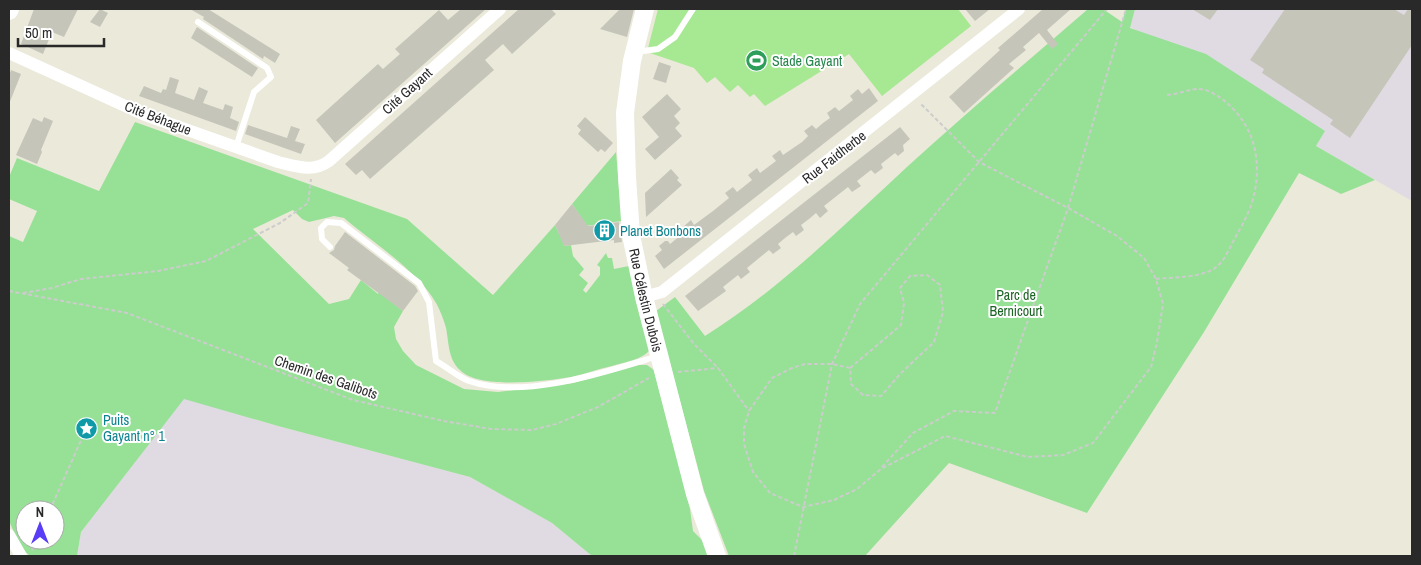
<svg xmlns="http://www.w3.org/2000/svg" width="1421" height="565" font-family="'Archivo Narrow',sans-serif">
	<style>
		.industrial { fill: #e0dbe3 }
		.green { fill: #97e197; fill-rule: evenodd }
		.pitch { fill: #a7e893 }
		.building { fill: #c6c5ba }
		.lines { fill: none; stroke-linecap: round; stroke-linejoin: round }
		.path { stroke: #ccc; stroke-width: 2; stroke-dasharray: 4 2.5; stroke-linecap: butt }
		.lane { stroke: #fff; stroke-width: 6 }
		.street { stroke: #fff; stroke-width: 12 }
		.secondary { stroke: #fff; stroke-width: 18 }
		.labels { text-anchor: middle; stroke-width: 4; stroke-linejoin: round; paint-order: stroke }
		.leisure-label { font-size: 14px; fill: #27864d; stroke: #fff; text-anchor: start }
		.street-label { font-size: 14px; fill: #292929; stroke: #fff }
		.culture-label { font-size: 14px; fill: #0d838f; stroke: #fff; text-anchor: start }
		.park-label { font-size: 14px; fill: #1b6424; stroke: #fff }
	</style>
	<rect width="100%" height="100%" fill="#ebe9da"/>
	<!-- industrial -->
	<g class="industrial">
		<path d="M 1135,9 L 1412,9 L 1412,201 L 1316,146 L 1324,131 L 1130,27 Z"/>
		<path d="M 183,398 L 278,426 L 470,477 L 552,523 L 592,556 L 77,556 L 81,532 Z"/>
	</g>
	<!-- green -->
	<g class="green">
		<path d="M 1088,9 L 1103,9 L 1122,22 L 1126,9 L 1135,9 L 1130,28 L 1206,54 L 1325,131 L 1316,146 L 1375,180 L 1341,194 L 1299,173 L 1204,332 L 1087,513 L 949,463 L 865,556 L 729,556 L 704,491 L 656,311 L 675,297 L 705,336 C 780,289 843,226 908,166 C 967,112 1028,61 1088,9 Z"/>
		<path d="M 135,122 L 407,219 L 493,295 L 555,225 L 559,234 L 581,217 L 572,204 L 616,152 L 622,221 L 585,226 L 563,239 L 564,246 L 571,245 L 573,256 L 584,269 L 579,275 L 588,283 L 583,290 L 586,293 L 600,275 L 600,267 L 597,265 L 606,253 L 608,258 L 612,258 L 614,269 L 629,266 L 650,350 C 641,360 625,362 612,366 C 598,369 585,374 571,377 C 546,381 479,390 460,370 C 448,359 449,343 446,328 C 444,320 440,310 436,303 C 419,272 371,241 344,218 L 334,216 L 309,222 L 302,219 L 293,210 L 253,229 L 329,304 L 349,299 L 361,280 L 378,294 L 379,292 L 403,311 L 394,327 L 396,339 L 403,351 L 416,365 L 464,389 L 498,392 L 573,383 L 637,365 L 647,365 L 654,370 L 690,509 L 693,531 L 703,541 L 709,556 L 592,556 L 552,523 L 470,477 L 278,426 L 184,399 L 81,532 L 77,556 L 30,556 L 21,548 L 9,521 L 9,236 L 23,242 L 37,211 L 9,199 L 9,177 L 17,158 L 99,191 ZM 25,510 L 55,510 L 55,540 L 25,540 Z"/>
	</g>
	<!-- pitch -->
	<path class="pitch" d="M 658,9 L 958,9 L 971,26 L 882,96 L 849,54 L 765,106 L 754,94 L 750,97 L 738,85 L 730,92 L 715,77 L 707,83 L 694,68 L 647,52 Z"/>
	<!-- building -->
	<g class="building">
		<path d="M 34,9 L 78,9 L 64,37 L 52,32 L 43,54 L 21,44 Z"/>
		<path d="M 100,9 L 108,13 L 100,27 L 90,22 Z"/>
		<path d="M 190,9 L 208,9 L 280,54 L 275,63 L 264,56 L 263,59 L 203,19 L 204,17 Z"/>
		<path d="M 461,9 L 486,9 L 335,143 L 316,120 L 378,64 L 383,69 L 400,54 L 395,49 L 439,10 L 448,20 Z"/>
		<path d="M 519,9 L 551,9 L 556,14 L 512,54 L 503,44 L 485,60 L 494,70 L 370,179 L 362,170 L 356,175 L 345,164 Z"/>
		<path d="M 620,9 L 634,9 L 627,37 L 600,29 Z"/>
		<path d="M 965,9 L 990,9 L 975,21 Z"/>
		<path d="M 1043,9 L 1071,9 L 1047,30 L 1058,44 L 1052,49 L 1039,33 L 1023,47 L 1026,50 L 1009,64 L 1014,68 L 964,113 L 949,97 L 1000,50 L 998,48 Z"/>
		<path d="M 1192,9 L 1218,9 L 1210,20 Z"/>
		<path d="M 1285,9 L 1394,9 L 1404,15 L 1408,9 L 1412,9 L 1412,45 L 1350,138 L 1330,124 L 1333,120 L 1262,73 L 1264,69 L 1250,60 Z"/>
		<path d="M 197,27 L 258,68 L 252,77 L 191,38 Z"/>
		<path d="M 659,62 L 671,66 L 666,83 L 653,79 Z"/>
		<path d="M 11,70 L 21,74 L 9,104 L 9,76 Z"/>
		<path d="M 170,77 L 179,80 L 175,93 L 194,100 L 199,87 L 208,91 L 203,103 L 223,110 L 225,104 L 233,107 L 230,118 L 239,122 L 236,131 L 139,96 L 144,86 L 161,93 L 163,89 L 166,90 Z"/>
		<path d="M 869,88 L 878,101 L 664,269 L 655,256 L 662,250 L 659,246 L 665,241 L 668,241 L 670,244 L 686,231 L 683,227 L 691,220 L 694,225 L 713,211 L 729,198 L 725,193 L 733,187 L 737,192 L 752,180 L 748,175 L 757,168 L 760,173 L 776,161 L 772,156 L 780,150 L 783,155 L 802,142 L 808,136 L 804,131 L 812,125 L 816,129 L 823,123 L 830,118 L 827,113 L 835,107 L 839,111 L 853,100 L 850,96 L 858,89 L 862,94 Z"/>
		<path d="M 667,94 L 681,109 L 674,116 L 680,123 L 675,128 L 682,136 L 655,160 L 645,149 L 659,137 L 642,117 Z"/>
		<path d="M 44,117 L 53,121 L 41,150 L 42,152 L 37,164 L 16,155 L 33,118 L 42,122 Z"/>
		<path d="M 585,117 L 613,143 L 605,152 L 601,149 L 598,152 L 578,134 L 581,130 L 577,126 Z"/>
		<path d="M 248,125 L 287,138 L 291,126 L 300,129 L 295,141 L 305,144 L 301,154 L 245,134 Z"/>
		<path d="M 900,127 L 910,139 L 903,145 L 904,151 L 898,156 L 895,153 L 881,164 L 883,168 L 875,174 L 871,170 L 857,181 L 861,186 L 852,192 L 848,187 L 824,206 L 828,211 L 820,218 L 816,213 L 809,219 L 801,225 L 804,230 L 796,236 L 793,232 L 785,238 L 778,244 L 781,248 L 773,254 L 769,250 L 747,268 L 750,272 L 741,279 L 738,275 L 723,287 L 726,291 L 698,311 L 685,296 Z"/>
		<path d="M 671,169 L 679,178 L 677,180 L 682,185 L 646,217 L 645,193 Z"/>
		<path d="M 572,204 L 588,226 L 619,222 L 622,242 L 614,243 L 614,240 L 564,246 L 555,225 Z"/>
		<path d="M 345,232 L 415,286 L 418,291 L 403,311 L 347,270 L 349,268 L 329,253 L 334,250 L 335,246 Z"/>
	</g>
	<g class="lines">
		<!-- path -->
		<g class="path">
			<path d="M 1156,279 C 1172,277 1201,278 1215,268 C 1225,261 1230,247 1236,236 C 1243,224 1251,209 1254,195 C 1262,159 1254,126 1226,102 C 1220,97 1208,89 1199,89 C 1191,88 1177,95 1166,95"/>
			<path d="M 9,291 L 127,313 L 353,400 L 444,421 L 491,429 L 532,430 L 556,424 L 598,407 L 649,378"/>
			<path d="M 23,293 L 52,288 L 81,279 L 158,271 L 206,261 L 280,223 L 308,203 L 311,179"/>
			<path d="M 663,304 L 694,344 L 718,368 L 749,411"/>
			<path d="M 850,368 L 901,325 L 904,303 L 900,288 L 910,276 L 927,275 L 940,285 L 943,312 L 934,342 L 901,373 L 881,396 L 863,395 L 851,384 L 850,368 L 832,364 L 805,364 L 792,368 L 772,378 L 749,411 L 744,428 L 744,444 L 753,472 L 770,493 L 803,507 L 834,500 L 857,489 L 881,469 L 945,436 L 1028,457 L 1063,455 L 1093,443 L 1151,367 L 1157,342 L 1163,304 L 1156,279 L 1144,258 L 1117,236 L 1068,208 L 979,162 L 921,104"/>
			<path d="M 678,372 L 718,368"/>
			<path d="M 882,467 L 913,433 L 954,411 L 995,413 L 1068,208 L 1126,9"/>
			<path d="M 50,510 L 82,438"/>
			<path d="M 32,550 L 36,540"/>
			<path d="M 794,556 L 832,364 L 860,304 L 1107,9"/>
		</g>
		<!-- lane -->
		<g class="lane">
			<path d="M 198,22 L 267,68 L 271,77 L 254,92 L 236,147"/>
			<path d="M 636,52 L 658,49 L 675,37 L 693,9"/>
			<path d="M 330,247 L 322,239 L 321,228 L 327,222 L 341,223 L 419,283 L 429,302 L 436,361 C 447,367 458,377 469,381 C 524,400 605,372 658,356"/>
		</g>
		<!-- street -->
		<g class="street">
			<path d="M 9,53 L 145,115 L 278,162 C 295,166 313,173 329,161 L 500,9"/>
			<path d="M 644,297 L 662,292 L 1019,9"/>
			<path d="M 9,535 L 21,556"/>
		</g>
		<!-- secondary -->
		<g class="secondary">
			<path id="s1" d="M 645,9 L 632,61 L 625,113 L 627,177 L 631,235 L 644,297 L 695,494 L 717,556"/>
			<path d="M 9,11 L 10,9"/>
		</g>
	</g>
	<!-- icons -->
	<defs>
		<symbol id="stadium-disc" viewBox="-11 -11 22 22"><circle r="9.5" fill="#2e9e5b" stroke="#fff"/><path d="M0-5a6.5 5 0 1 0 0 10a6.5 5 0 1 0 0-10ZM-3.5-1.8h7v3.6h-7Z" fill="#fff"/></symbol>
		<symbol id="building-disc" viewBox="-11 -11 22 22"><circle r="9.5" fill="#0f9aa8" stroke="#fff"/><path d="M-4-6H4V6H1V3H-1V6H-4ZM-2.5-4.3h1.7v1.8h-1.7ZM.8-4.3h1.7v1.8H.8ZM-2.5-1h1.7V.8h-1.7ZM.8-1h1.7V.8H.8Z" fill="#fff"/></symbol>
		<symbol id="sight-disc" viewBox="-11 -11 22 22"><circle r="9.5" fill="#0f9aa8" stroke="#fff"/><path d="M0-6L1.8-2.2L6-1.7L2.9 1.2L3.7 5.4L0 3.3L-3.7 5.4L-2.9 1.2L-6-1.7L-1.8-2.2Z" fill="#fff"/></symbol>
	</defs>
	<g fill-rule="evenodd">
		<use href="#stadium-disc" x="744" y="48" width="25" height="25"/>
		<use href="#building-disc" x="592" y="218" width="25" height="25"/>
		<use href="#sight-disc" x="74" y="416" width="25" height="25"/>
	</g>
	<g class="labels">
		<!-- leisure labels -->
		<g class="leisure-label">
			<text x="772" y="66">Stade Gayant</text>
		</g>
		<!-- street labels -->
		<g class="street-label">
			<text transform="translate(407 91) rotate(-42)" y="5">Cité Gayant</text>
			<text transform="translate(158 118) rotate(21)" y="5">Cité Béhague</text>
			<text transform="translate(834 157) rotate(-38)" y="5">Rue Faidherbe</text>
			<text dy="5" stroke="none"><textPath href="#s1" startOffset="295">Rue Célestin Dubois</textPath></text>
			<text transform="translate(326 377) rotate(19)" y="5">Chemin des Galibots</text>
		</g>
		<!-- culture labels -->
		<g class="culture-label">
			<text x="620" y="236">Planet Bonbons</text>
			<text x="103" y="425">Puits<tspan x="103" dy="16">Gayant n° 1</tspan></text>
		</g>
		<!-- park labels -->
		<g class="park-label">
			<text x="1016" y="300">Parc de<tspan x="1016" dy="16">Bernicourt</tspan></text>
		</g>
	</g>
	<!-- border -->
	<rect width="1421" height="565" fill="none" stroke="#292929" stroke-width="20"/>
	<!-- north arrow -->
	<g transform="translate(40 525)"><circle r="24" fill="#ffffff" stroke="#a9a9a9"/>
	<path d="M0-4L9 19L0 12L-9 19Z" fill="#583cf6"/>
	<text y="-8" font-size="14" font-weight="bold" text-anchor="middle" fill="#292929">N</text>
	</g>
	<!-- scale -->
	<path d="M18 38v8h86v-8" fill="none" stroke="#292929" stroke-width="2.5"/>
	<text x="25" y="38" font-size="15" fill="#292929" stroke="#ffffff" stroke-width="4" paint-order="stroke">50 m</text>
</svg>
